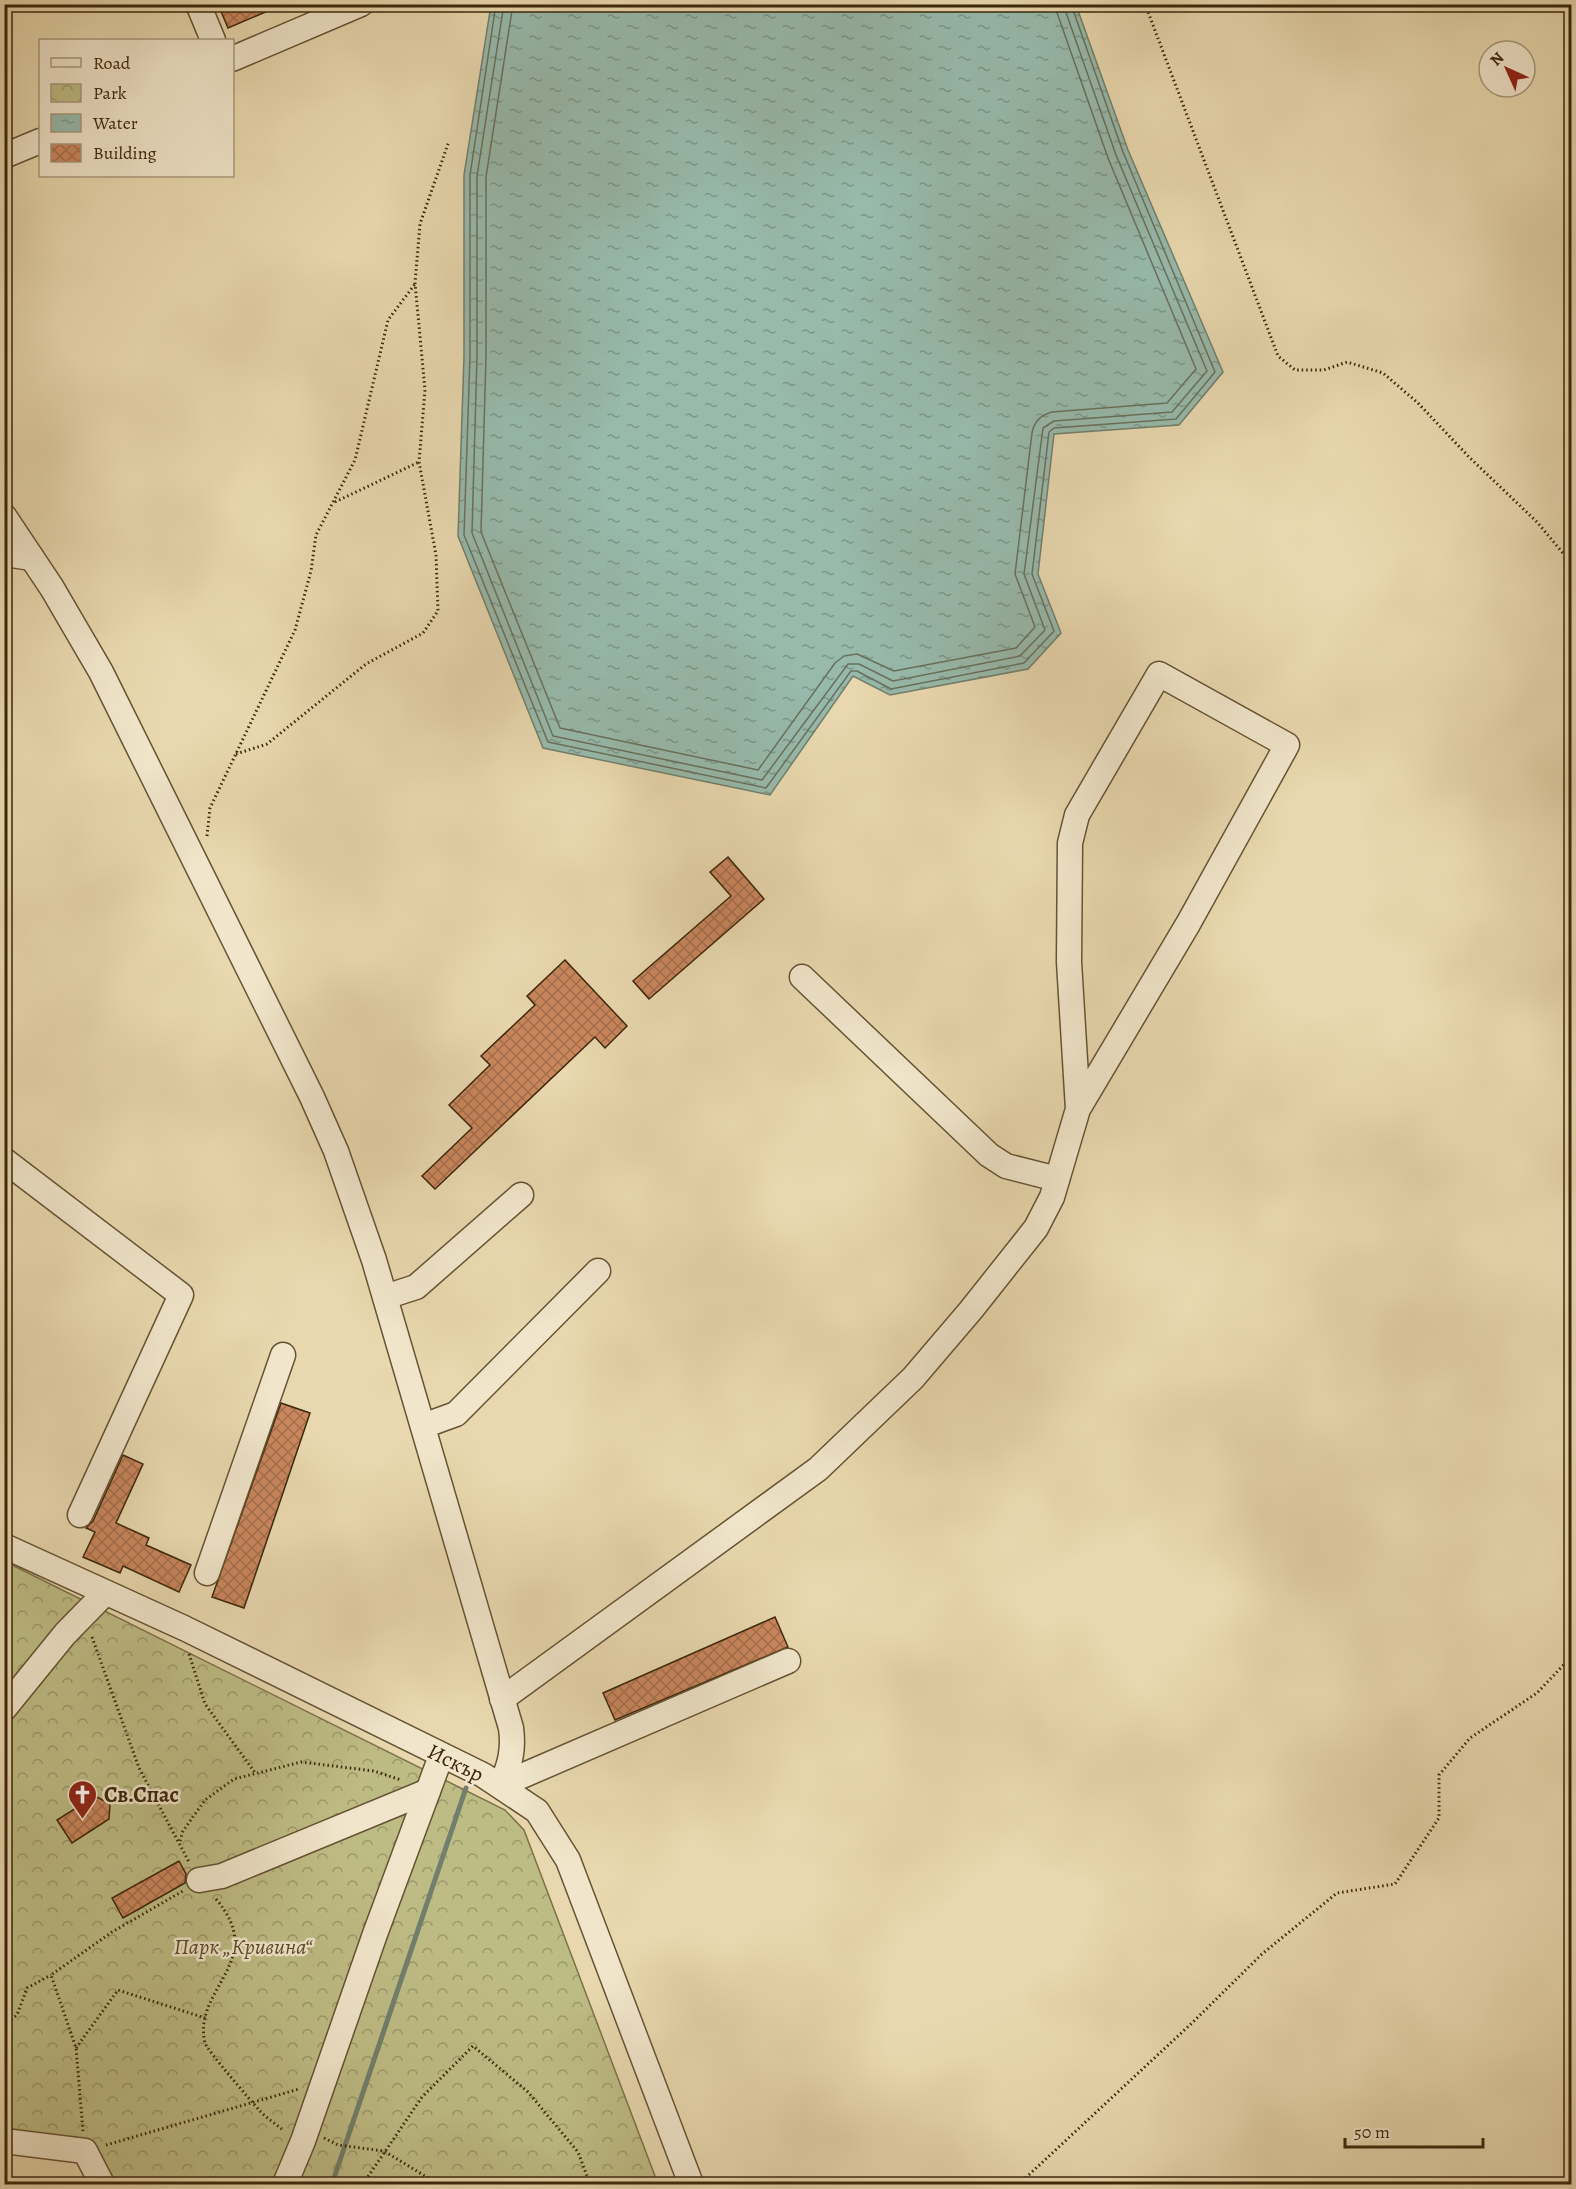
<svg xmlns="http://www.w3.org/2000/svg" width="1576" height="2189" font-family="Alegreya,serif">
	<style>
		.park { fill: url(#park-crowns); stroke: #7c7248; stroke-width: 1.5 }
		.water { fill: url(#water-ripples); stroke: #727f6c; stroke-width: 1.5 }
		.lines { fill: none; stroke-linecap: round; stroke-linejoin: round }
		.shore { stroke: #69705c; stroke-width: 1.5 }
		.stream { stroke: #727f6c; stroke-width: 5 }
		.building { fill: url(#building-cross-hatch); stroke: #3b270b; stroke-width: 1.5 }
		.minor-casing { stroke: #665334; stroke-width: 27 }
		.path { stroke: #3b270b; stroke-width: 3; stroke-dasharray: 1.5 3; stroke-linecap: butt }
		.minor { stroke: #f1e6cb; stroke-width: 24 }
		.labels { text-anchor: middle; stroke-width: 5; stroke-linejoin: round; paint-order: stroke }
		.street-label { font-size: 22px; fill: #3b270b; stroke: #f1e6cb }
		.poi-label { font-size: 22px; font-weight: bold; fill: #3b270b; stroke: #f1e6cb; text-anchor: start }
		.park-label { font-size: 22px; font-style: italic; fill: #5c4c2a; stroke: #f1e6cb }
	</style>
	<defs>
		<pattern id="park-crowns" width="20" height="18" patternUnits="userSpaceOnUse" patternTransform="scale(1.5)"><rect width="20" height="18" fill="#bebc85"/><path d="M2 6a3 3 0 1 1 6 0M12 15a3 3 0 1 1 6 0" fill="none" stroke="#9c996b"/></pattern>
		<pattern id="water-ripples" width="26" height="14" patternUnits="userSpaceOnUse" patternTransform="scale(1.5)"><rect width="26" height="14" fill="#97baac"/><path d="M2 4q2-2 4 0t4 0M15 11q2-2 4 0t4 0" fill="none" stroke="#7c978a"/></pattern>
		<pattern id="building-cross-hatch" width="8" height="8" patternUnits="userSpaceOnUse" patternTransform="scale(1.5)"><rect width="8" height="8" fill="#ca875e"/><path d="M0 0l8 8M0 8l8-8" fill="none" stroke="#a56e4c"/></pattern>
	</defs>
	<rect width="100%" height="100%" fill="#e9d8af"/>
	<filter id="stains"><feTurbulence type="fractalNoise" baseFrequency=".00333" numOctaves="4"/><feColorMatrix values="0 0 0 0 .2 0 0 0 0 .09 0 0 0 0 .02 0 0 0 .5 -.17"/></filter>
	<radialGradient id="worn" r=".72"><stop offset=".6" stop-color="#630" stop-opacity="0"/><stop offset="1" stop-color="#630" stop-opacity=".3"/></radialGradient>
	<!-- park -->
	<path class="park" d="M 4,1561 L 505,1810 L 524,1830 L 658,2184 L 102,2184 L 84,2151 L 5,2141 Z"/>
	<!-- water -->
	<path class="water" d="M 491,5 L 1076,5 L 1128,150 L 1223,372 L 1179,425 L 1054,434 L 1038,574 L 1061,633 L 1028,669 L 890,695 L 853,676 L 770,795 L 543,748 L 458,536 L 464,356 L 464,175 Z"/>
	<g class="lines">
		<!-- shore -->
		<g class="shore">
			<path d="M 496,4 L 470,175 L 470,356 L 464,535 L 548,742 L 766,788 L 851,671 L 857,671 L 891,689 L 1024,663 L 1054,631 L 1032,574 L 1049,432 L 1054,428 L 1176,419 L 1215,372 L 1123,152 L 1071,4"/>
			<path d="M 504,4 L 477,176 L 477,356 L 472,533 L 553,736 L 762,780 L 848,664 L 859,664 L 893,681 L 1020,656 L 1045,630 L 1024,574 L 1043,428 L 1054,421 L 1172,412 L 1207,371 L 1116,155 L 1063,4"/>
			<path d="M 513,4 L 486,177 L 486,356 L 481,532 L 560,728 L 758,770 L 835,663 L 844,656 L 857,654 L 894,671 L 1016,648 L 1035,627 L 1015,574 L 1032,433 C 1034,421 1041,415 1052,412 L 1167,403 L 1196,369 L 1108,158 L 1054,4"/>
		</g>
		<!-- stream -->
		<path class="stream" d="M 332,2184 L 466,1788"/>
	</g>
	<!-- building -->
	<g class="building">
		<path d="M 218,4 L 284,4 L 228,28 Z"/>
		<path d="M 728,857 L 764,899 L 649,999 L 633,981 L 731,896 L 710,872 Z"/>
		<path d="M 565,960 L 627,1026 L 605,1048 L 595,1037 L 435,1189 L 422,1176 L 472,1128 L 449,1105 L 490,1065 L 481,1056 L 535,1005 L 527,996 Z"/>
		<path d="M 281,1403 L 310,1413 L 244,1608 L 212,1597 Z"/>
		<path d="M 123,1455 L 143,1464 L 116,1523 L 149,1538 L 146,1545 L 191,1565 L 179,1592 L 123,1566 L 120,1573 L 83,1557 L 95,1532 L 86,1528 L 93,1521 Z"/>
		<path d="M 775,1617 L 788,1647 L 615,1720 L 603,1693 Z"/>
		<path d="M 95,1796 L 110,1804 L 109,1819 L 72,1843 L 57,1820 Z"/>
		<path d="M 179,1861 L 186,1874 L 185,1883 L 123,1918 L 112,1898 Z"/>
	</g>
	<g class="lines">
		<defs>
			<g id="minor">
				<path d="M 198,4 L 213,40"/>
				<path d="M 232,59 L 361,4"/>
				<path d="M 4,156 L 40,141"/>
				<path d="M 4,516 L 52,588 L 101,672 L 312,1097 L 336,1151 L 374,1260 L 511,1728 C 514,1750 510,1765 501,1785"/>
				<path d="M 4,554 L 32,558"/>
				<path d="M 802,977 L 989,1155 L 1006,1166 L 1057,1179"/>
				<path d="M 4,1160 L 181,1295 L 80,1515"/>
				<path d="M 385,1297 L 416,1287 L 521,1195"/>
				<path d="M 423,1426 L 456,1414 L 598,1271"/>
				<path d="M 4,1546 L 184,1628 L 483,1775 L 537,1811 L 568,1860 L 691,2184"/>
				<path d="M 207,1573 L 283,1355"/>
				<path d="M 502,1699 L 818,1469 L 913,1378 L 971,1310 L 1036,1228 L 1052,1197 L 1078,1109 L 1188,924 L 1287,745 L 1159,674 L 1077,815 L 1070,843 L 1069,962 L 1078,1109"/>
				<path d="M 4,1709 L 65,1634 L 105,1593"/>
				<path d="M 501,1785 L 788,1661"/>
				<path d="M 199,1880 L 222,1876 L 428,1791"/>
				<path d="M 4,2141 L 85,2151 L 102,2184"/>
				<path d="M 285,2184 L 303,2141 L 375,1934 L 441,1756"/>
			</g>
		</defs>
		<!-- minor casing -->
		<use href="#minor" class="minor-casing"/>
		<!-- path -->
		<g class="path">
			<path d="M 1145,4 L 1278,356 L 1295,370 L 1324,370 L 1347,362 L 1383,373 L 1418,403 L 1469,457 L 1537,522 L 1572,564"/>
			<path d="M 335,502 L 419,462"/>
			<path d="M 236,754 L 267,744 L 366,664 L 423,633 L 438,611 L 436,555 L 419,462 L 425,390 L 415,283 L 420,224 L 449,141"/>
			<path d="M 207,836 L 210,808 L 295,630 L 311,571 L 316,535 L 355,460 L 388,320 L 415,284"/>
			<path d="M 92,1637 L 139,1768 L 189,1862"/>
			<path d="M 189,1654 L 205,1704 L 256,1774"/>
			<path d="M 180,1841 L 183,1831 L 205,1800 L 234,1779 L 301,1762 L 374,1771 L 401,1780"/>
			<path d="M 216,1899 C 269,1961 192,1988 205,2043 C 206,2049 252,2102 259,2110 C 266,2118 276,2124 284,2131"/>
			<path d="M 4,2025 L 17,2015 L 27,1988 L 51,1975"/>
			<path d="M 76,2048 L 118,1990 L 205,2018"/>
			<path d="M 83,2131 L 76,2048 L 51,1975 L 112,1932 L 183,1891"/>
			<path d="M 324,2138 L 338,2145 L 384,2151 L 438,2184"/>
			<path d="M 106,2145 L 299,2089"/>
			<path d="M 363,2184 L 422,2097 L 473,2046 L 528,2092 L 578,2152 L 590,2184"/>
			<path d="M 1019,2184 L 1192,2023 L 1262,1954 L 1337,1893 L 1395,1884 L 1439,1818 L 1439,1775 L 1470,1738 L 1537,1693 L 1572,1656"/>
		</g>
		<!-- minor -->
		<use href="#minor" class="minor"/>
	</g>
	<!-- icons -->
	<defs>
		<symbol id="church-pin" viewBox="-11 -11 22 30"><path d="M0 17L-7.5 6A9.5 9.5 0 1 1 7.5 6Z" fill="#8f2418" stroke="#f1e6cb"/><path d="M-1.2-6h2.4v3.5h3.3v2.4h-3.3V6h-2.4V-.1h-3.3v-2.4h3.3Z" fill="#fff"/></symbol>
	</defs>
	<g fill-rule="evenodd">
		<use href="#church-pin" x="66" y="1778" width="33" height="45"/>
	</g>
	<g class="labels">
		<!-- street labels -->
		<g class="street-label">
			<text transform="translate(456 1762) rotate(26)" y="8">Искър</text>
		</g>
		<!-- poi labels -->
		<g class="poi-label">
			<text x="104" y="1802">Св.Спас</text>
		</g>
		<!-- park labels -->
		<g class="park-label">
			<text x="243" y="1954">Парк „Кривина“</text>
		</g>
	</g>
	<!-- margin -->
	<rect width="1576" height="2189" fill="none" stroke="#e9d8af" stroke-width="24"/>
	<rect x="6" y="6" width="1564" height="2177" fill="none" stroke="#3b270b" stroke-width="3"/>
	<rect x="12" y="12" width="1552" height="2165" fill="none" stroke="#3b270b" stroke-width="1.5"/>
	<!-- legend -->
	<rect x="39" y="39" width="195" height="138" fill="#f1e6cb" stroke="#a89a7e" stroke-width="1.5"/>
	<rect x="51" y="58" width="30" height="9" fill="#f1e6cb" stroke="#a89a7e" stroke-width="1.5"/>
	<text x="93" y="69" font-size="18" fill="#3b270b">Road</text>
	<rect x="51" y="84" width="30" height="18" fill="url(#park-crowns)" stroke="#a89a7e" stroke-width="1.5"/>
	<text x="93" y="99" font-size="18" fill="#3b270b">Park</text>
	<rect x="51" y="114" width="30" height="18" fill="url(#water-ripples)" stroke="#a89a7e" stroke-width="1.5"/>
	<text x="93" y="129" font-size="18" fill="#3b270b">Water</text>
	<rect x="51" y="144" width="30" height="18" fill="url(#building-cross-hatch)" stroke="#a89a7e" stroke-width="1.5"/>
	<text x="93" y="159" font-size="18" fill="#3b270b">Building</text>
	<!-- north arrow -->
	<g transform="translate(1507 69) rotate(315)"><circle r="28" fill="#f1e6cb" stroke="#a89a7e" stroke-width="1.5"/>
	<path d="M0-4.5L10 22L0 15L-10 22Z" fill="#8f2418"/>
	<text y="-9" font-size="16" font-weight="bold" text-anchor="middle" fill="#3b270b">N</text>
	</g>
	<!-- scale -->
	<path d="M1345 2138v9h138v-9" fill="none" stroke="#3b270b" stroke-width="3"/>
	<text x="1354" y="2138" font-size="18" fill="#3b270b" stroke="#f1e6cb" stroke-width="4.5" paint-order="stroke">50 m</text>
	<rect width="100%" height="100%" filter="url(#stains)"/>
	<rect width="100%" height="100%" fill="url(#worn)"/>
</svg>
